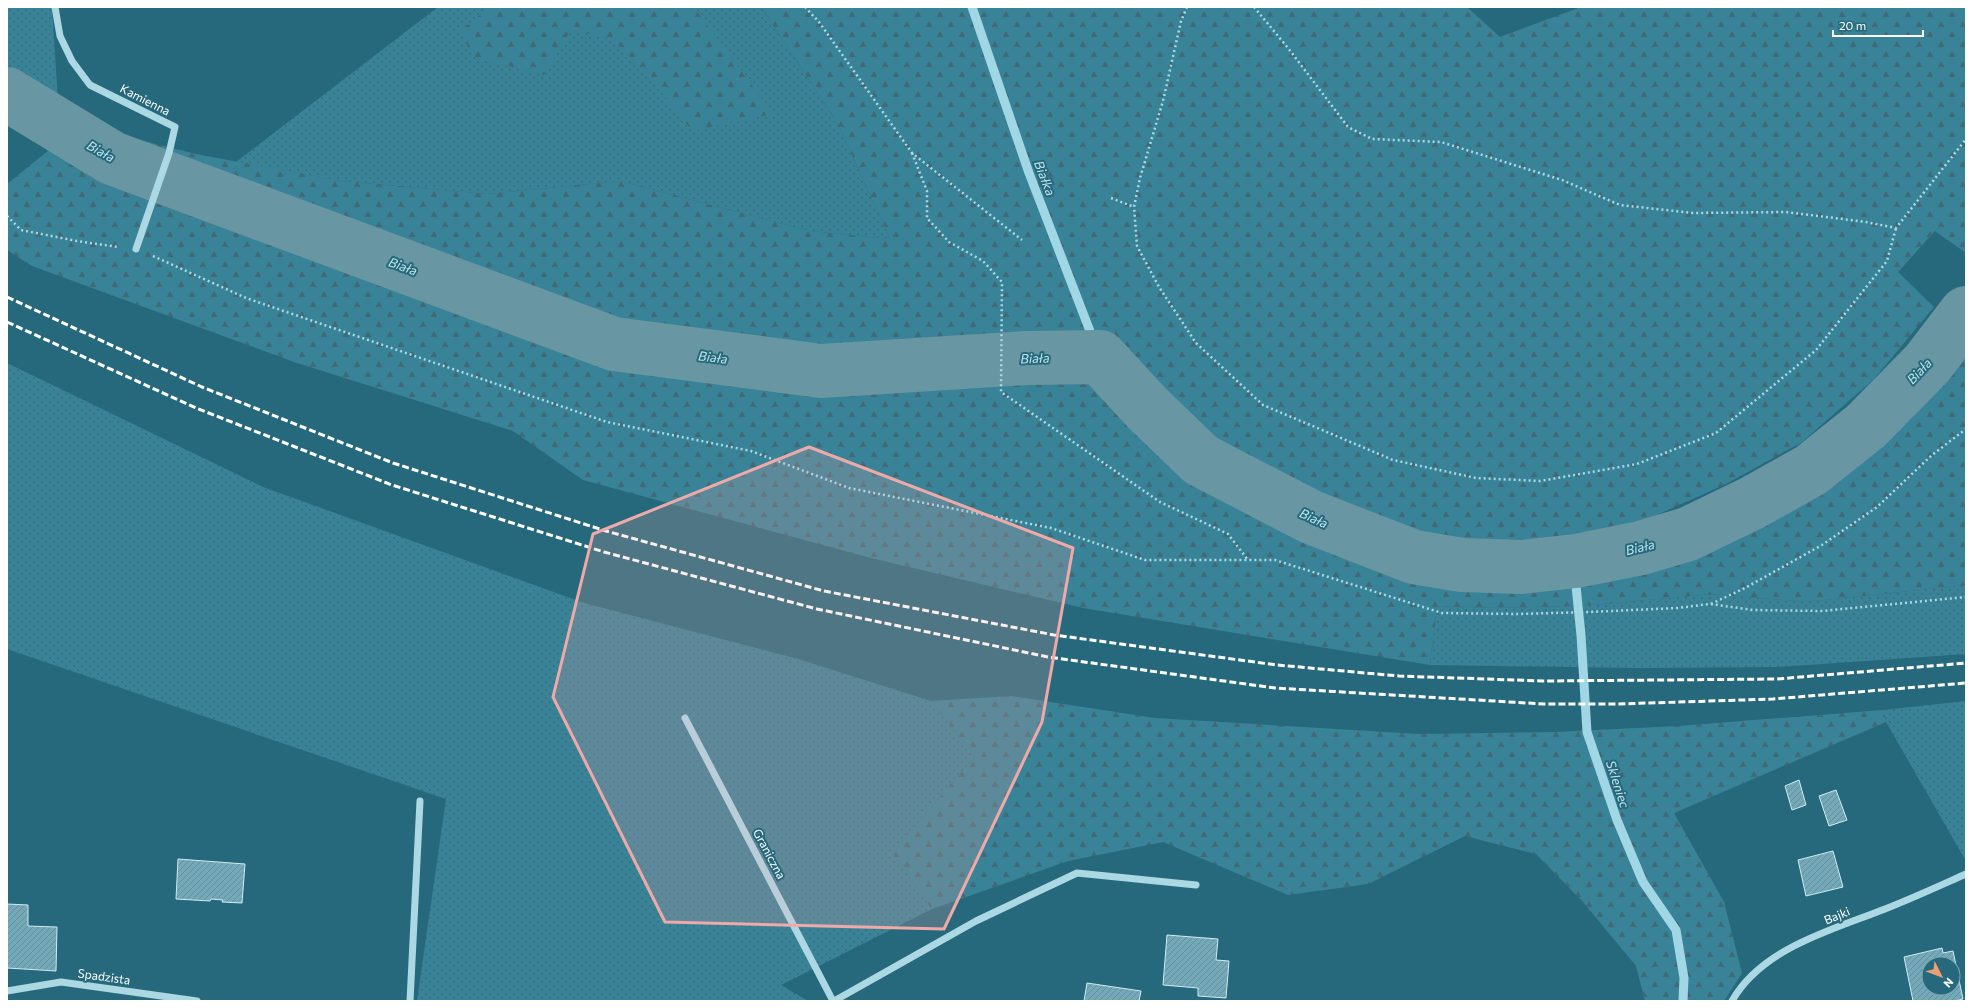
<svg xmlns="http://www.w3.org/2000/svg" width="1973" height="1008" font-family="Commissioner,sans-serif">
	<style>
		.grass { fill: url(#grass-dots) }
		.forest { fill: url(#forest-firs) }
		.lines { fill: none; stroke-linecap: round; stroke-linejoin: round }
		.stream { stroke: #a1d7e5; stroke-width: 9 }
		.river { stroke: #6896a3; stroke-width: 54 }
		.building { fill: url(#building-hatch); stroke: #cfecf4; fill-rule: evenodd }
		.path { stroke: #acd8e4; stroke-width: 2.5; stroke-dasharray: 2 3; stroke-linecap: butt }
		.minor { stroke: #acd8e4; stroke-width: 7 }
		.rail { stroke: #fff; stroke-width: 3; stroke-dasharray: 7 3; stroke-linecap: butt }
		.marked { fill: #efa9a9; fill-opacity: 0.2; stroke: #efa9a9; stroke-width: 3; stroke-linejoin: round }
		.labels { text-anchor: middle; stroke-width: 4; stroke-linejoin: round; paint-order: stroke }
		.street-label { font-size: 12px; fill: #fff; stroke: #27697c }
		.water-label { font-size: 13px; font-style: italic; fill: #bee4ee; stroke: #27697c }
	</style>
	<defs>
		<pattern id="grass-dots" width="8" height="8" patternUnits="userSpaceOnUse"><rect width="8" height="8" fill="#388398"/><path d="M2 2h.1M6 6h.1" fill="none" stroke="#416a76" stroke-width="1.8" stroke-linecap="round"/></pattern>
		<pattern id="forest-firs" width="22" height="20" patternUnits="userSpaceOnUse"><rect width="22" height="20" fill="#388398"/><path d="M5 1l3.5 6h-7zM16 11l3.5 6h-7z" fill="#416a76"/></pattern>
		<pattern id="building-hatch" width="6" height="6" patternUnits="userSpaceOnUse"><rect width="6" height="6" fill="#73a9b8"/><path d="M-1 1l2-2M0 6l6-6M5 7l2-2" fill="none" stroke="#678d98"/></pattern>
	</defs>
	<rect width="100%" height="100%" fill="#27697c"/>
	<!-- grass -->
	<g class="grass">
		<path d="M 7,7 L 52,7 L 58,102 L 7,67 Z"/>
		<path d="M 438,7 L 761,7 L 838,124 L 890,239 L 810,231 L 620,181 L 487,194 L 341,181 L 236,162 Z"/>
		<path d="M 7,363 L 263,487 L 584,603 L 798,659 L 931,701 L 975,756 L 892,853 L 932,909 L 781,985 L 808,1001 L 417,1001 L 446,799 L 7,649 Z"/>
		<path d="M 1966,585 L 1966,654 L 1778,667 L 1638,668 L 1430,665 L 1437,606 L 1497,608 L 1592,605 L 1713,594 L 1806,602 Z"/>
		<path d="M 1966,701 L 1966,861 L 1886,722 L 1883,710 Z"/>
	</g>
	<!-- forest -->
	<g class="forest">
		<path d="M 490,7 L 694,7 L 773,114 L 692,131 L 651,79 L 612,39 L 571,30 L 544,75 L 473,57 L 460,31 Z"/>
		<path d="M 761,7 L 1467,7 L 1500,37 L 1581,7 L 1966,7 L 1966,253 L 1935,231 L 1898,272 L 1934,307 L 1874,379 L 1802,442 L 1726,484 L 1630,527 L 1545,542 L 1446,541 L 1440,578 L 1542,583 L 1616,574 L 1680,562 L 1759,529 L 1837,484 L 1911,419 L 1966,349 L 1966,585 L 1806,602 L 1713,594 L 1592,605 L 1497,608 L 1437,606 L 1430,665 L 1083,608 L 871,558 L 583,480 L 513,431 L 294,362 L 32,266 L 7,250 L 7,184 L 80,125 L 196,154 L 341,181 L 487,194 L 620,181 L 810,231 L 890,239 L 838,124 Z"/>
		<path d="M 1011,696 L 1155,718 L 1419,734 L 1555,732 L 1678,726 L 1883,710 L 1886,722 L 1674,813 L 1724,902 L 1742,973 L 1724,1001 L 1645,1001 L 1636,966 L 1583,902 L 1536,854 L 1465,836 L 1368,884 L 1288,895 L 1163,842 L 1068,861 L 932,909 L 892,853 L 975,756 L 931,701 Z"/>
	</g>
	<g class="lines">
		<!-- stream -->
		<g class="stream">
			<path d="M 972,7 L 1029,173 L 1100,357"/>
			<path d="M 1576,561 L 1576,586 L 1581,635 L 1587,732 L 1617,820 L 1643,882 L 1676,930 L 1684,978 L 1683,1001"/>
		</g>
		<!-- river -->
		<path class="river" d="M 7,94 L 112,158 L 614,344 L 821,371 L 1027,358 L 1100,357 L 1147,408 L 1201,460 L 1311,517 L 1414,557 L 1462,565 L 1522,567 L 1576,561 L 1641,548 L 1688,534 L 1752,503 L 1811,470 L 1866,426 L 1927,364 L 1966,313"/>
	</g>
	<!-- building -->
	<g class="building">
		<path d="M 1799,780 L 1806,805 L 1792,810 L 1785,786 Z"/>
		<path d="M 1836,790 L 1847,820 L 1829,826 L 1819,796 Z"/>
		<path d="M 1833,851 L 1843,887 L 1806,896 L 1798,860 Z"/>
		<path d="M 178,859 L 245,864 L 242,903 L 222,902 L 223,900 L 211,899 L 210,901 L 176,899 Z"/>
		<path d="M 7,904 L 28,905 L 28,926 L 57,927 L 56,971 L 7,968 Z"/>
		<path d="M 1167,935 L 1218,939 L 1216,960 L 1229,961 L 1226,998 L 1198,996 L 1198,988 L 1163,985 Z"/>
		<path d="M 1942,948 L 1943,953 L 1953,951 L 1963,999 L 1954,1001 L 1913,1001 L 1904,957 ZM 1929,964 L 1953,964 L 1953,988 L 1929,988 Z"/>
		<path d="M 1087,983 L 1141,991 L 1139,1001 L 1084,1001 Z"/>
	</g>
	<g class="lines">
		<!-- path -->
		<g class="path">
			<path d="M 805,7 L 819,22 L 912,153 L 1022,240"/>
			<path d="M 1187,7 L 1181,21 L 1163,101 L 1140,178 L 1134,207 L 1137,246 L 1159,287 L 1196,343 L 1263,405 L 1393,460 L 1476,478 L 1540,481 L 1637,464 L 1716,433 L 1816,350 L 1887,261 L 1896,228"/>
			<path d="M 1254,7 L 1288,48 L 1348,127 L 1372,139 L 1441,142 L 1562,180 L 1620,205 L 1693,213 L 1786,212 L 1866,222 L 1896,228 L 1966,139"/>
			<path d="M 912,153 L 927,191 L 927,218 L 949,242 L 983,261 L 1002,282 L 1001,392 L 1160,502 L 1228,534 L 1248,560"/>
			<path d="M 1111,198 L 1134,207"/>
			<path d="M 7,216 L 21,230 L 77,241 L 118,247"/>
			<path d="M 153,256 L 246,298 L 607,422 L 751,451 L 849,488 L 1051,528 L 1145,560 L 1275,560 L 1442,613 L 1518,614 L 1589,612 L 1677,608 L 1710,604 L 1753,610 L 1822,611 L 1966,597"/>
			<path d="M 1711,604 L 1745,588 L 1822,545 L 1877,507 L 1932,455 L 1966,429"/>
		</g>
		<!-- minor -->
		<g class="minor">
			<path d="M 55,7 L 60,36 L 72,61 L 90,85 L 175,127 L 169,153 L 136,249"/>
			<path d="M 685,718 L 833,1001"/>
			<path d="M 7,991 L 61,982 L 197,1001"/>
			<path d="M 410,1001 L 420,801"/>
			<path d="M 834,1001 L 976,921 L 1077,873 L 1196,885"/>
			<path d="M 1732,1001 C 1762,948 1832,930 1885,909 C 1913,898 1939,886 1966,874"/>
		</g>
		<!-- rail -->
		<g class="rail">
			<path d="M 7,297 L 202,387 L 393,463 L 606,531 L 824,591 L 1054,635 L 1277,665 L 1399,676 L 1543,681 L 1777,679 L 1966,663"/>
			<path d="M 7,322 L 196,408 L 392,485 L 604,552 L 817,609 L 1048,657 L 1275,688 L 1544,704 L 1618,704 L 1773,699 L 1966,683"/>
		</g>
	</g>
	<!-- marked area -->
	<path class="marked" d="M 809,447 L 1073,548 L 1042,722 L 944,929 L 665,922 L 553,697 L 593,534 Z"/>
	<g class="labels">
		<!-- street labels -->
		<g class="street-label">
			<text transform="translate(145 100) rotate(27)" y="4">Kamienna</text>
			<text transform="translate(769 854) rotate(62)" y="4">Graniczna</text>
			<text transform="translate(1837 916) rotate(-22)" y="4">Bajki</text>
			<text transform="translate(104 977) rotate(8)" y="4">Spadzista</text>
		</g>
		<!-- water labels -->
		<g class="water-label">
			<text transform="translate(101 151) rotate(29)" y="5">Biała</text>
			<text transform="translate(1045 178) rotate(69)" y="5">Białka</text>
			<text transform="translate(403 266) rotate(20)" y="5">Biała</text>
			<text transform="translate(713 357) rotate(7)" y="5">Biała</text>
			<text transform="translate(1035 358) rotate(-2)" y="5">Biała</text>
			<text transform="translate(1919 371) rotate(-47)" y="5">Biała</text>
			<text transform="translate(1314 518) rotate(24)" y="5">Biała</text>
			<text transform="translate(1640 547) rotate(-13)" y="5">Biała</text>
			<text transform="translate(1618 784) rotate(72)" y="5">Skleniec</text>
		</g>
	</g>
	<!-- border -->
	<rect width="1973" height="1008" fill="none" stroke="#ffffff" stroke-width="16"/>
	<!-- north arrow -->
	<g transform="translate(1941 976) rotate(132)"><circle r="19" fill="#27697c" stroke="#7da5b0"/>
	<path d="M0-3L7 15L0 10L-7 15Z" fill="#eca072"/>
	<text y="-6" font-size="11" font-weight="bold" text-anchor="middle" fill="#ffffff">N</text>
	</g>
	<!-- scale -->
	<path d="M1833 30v6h90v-6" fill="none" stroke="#ffffff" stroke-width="2"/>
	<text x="1839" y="30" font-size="12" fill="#ffffff" stroke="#27697c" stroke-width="3" paint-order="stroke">20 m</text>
</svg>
